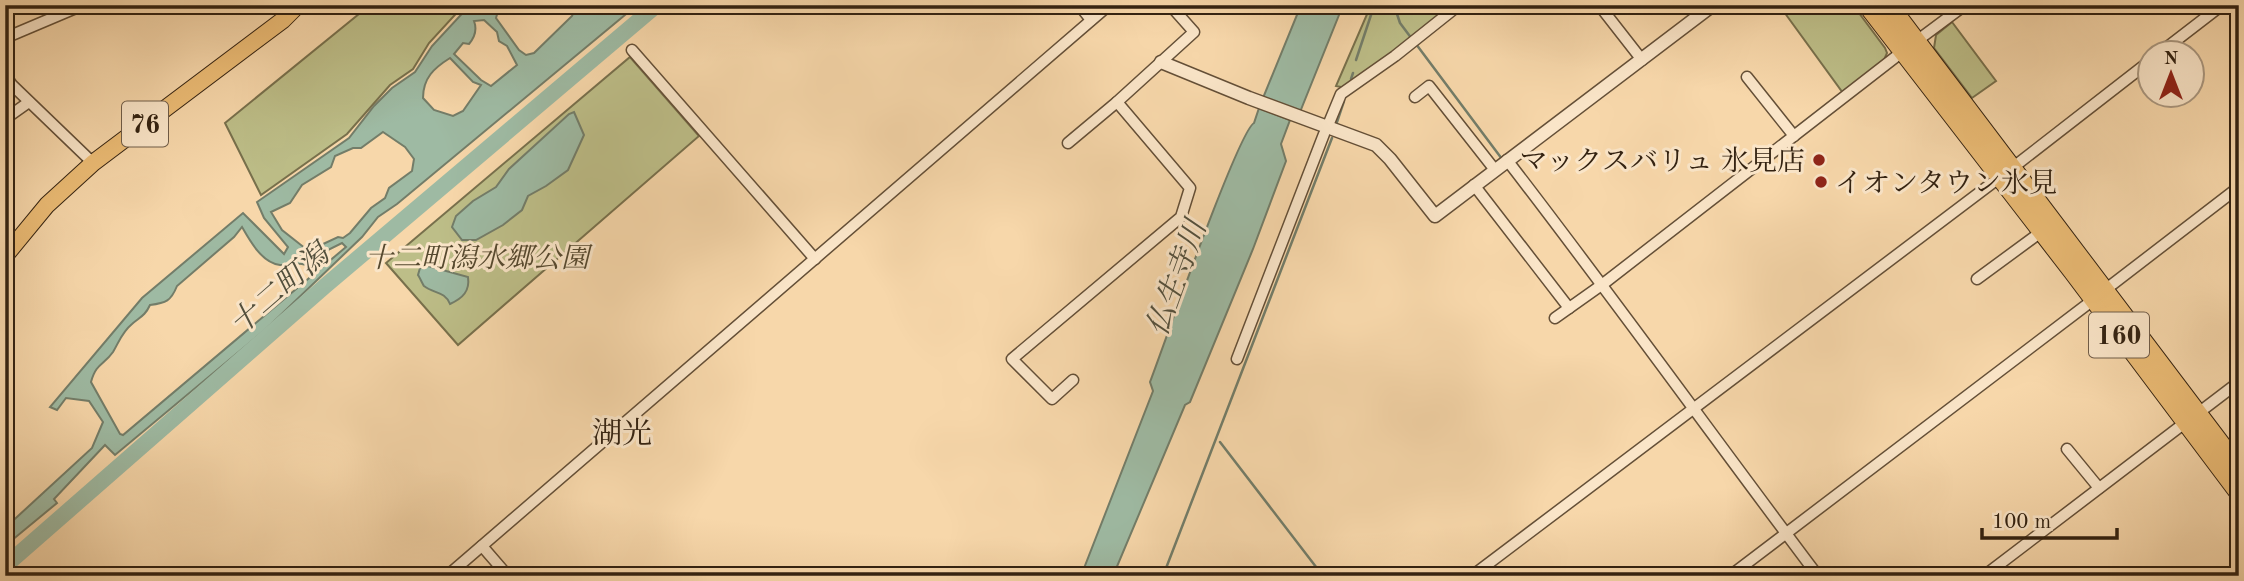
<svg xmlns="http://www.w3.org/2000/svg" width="2244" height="581" font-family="'Old Standard TT','Noto Serif JP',serif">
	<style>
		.green { fill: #bdbe88; stroke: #78704c; stroke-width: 2 }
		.water { fill: #9ebaa3; stroke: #737d69; stroke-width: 2; fill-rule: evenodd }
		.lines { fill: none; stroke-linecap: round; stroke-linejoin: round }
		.stream { stroke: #737d69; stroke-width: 2.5 }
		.river { stroke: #9ebaa3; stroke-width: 16 }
		.minor-casing { stroke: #644f37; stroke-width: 13 }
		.tertiary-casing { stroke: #644f37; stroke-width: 15 }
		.primary-casing { stroke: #321; stroke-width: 18 }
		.trunk-casing { stroke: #321; stroke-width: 20 }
		.minor { stroke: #fae5c8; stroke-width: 10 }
		.tertiary { stroke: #fae5c8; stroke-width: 12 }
		.primary { stroke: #ecbc75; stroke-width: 16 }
		.trunk { stroke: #ecbc75; stroke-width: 18 }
		.poi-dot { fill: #8f2418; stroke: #fae5c8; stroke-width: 2.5 }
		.labels { text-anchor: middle; stroke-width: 6; stroke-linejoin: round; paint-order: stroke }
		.shield { fill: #fae5c8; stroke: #6f5c48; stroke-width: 2 }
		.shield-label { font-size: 26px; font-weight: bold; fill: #321 }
		.poi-label { font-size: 28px; fill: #321; stroke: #fae5c8; text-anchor: end }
		.park-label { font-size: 28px; font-style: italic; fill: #56492f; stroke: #fae5c8 }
		.water-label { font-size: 30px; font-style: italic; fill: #53503d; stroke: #fae5c8 }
		.neighbourhood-label { font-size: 30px; fill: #321; stroke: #fae5c8 }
	</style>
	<rect width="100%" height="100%" fill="#f7d7aa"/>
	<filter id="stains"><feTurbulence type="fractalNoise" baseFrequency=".00286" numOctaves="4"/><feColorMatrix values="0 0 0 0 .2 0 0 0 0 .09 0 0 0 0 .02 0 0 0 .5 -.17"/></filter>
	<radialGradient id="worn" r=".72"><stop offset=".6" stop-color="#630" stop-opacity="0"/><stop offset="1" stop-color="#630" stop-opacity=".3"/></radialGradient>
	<!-- green -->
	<g class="green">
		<path d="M 370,5 L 464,5 L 429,43 L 413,69 L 390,85 L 347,134 L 261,195 L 225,123 Z"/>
		<path d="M 1371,5 L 1455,5 L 1346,88 L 1336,86 Z"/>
		<path d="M 1779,5 L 1816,5 L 1823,13 L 1836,5 L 1853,5 L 1885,48 L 1887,53 L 1884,60 L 1843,93 Z"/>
		<path d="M 1952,22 L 1996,81 L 1972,98 L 1934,48 L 1936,35 Z"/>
		<path d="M 630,57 L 699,136 L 458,345 L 386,263 Z"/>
	</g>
	<!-- water -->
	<g class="water">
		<path d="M 470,5 L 503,5 L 498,11 L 496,18 L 519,50 L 526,55 L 534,53 L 572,16 L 577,5 L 637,5 L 397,204 L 378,217 L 362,237 L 265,330 L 115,455 L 105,445 L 54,499 L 57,503 L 5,546 L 5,528 L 92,448 L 103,422 L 89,401 L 66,398 L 57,410 L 50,407 L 142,298 L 243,213 L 284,254 L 288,247 L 264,218 L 257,202 L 349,138 L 374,106 L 392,88 L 415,72 L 432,46 ZM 484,20 L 497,32 L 499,41 L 507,46 L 517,65 L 491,86 L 481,80 L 454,54 L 463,43 L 469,44 C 475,37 477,29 474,21 ZM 450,58 L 473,82 L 481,85 L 463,111 L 453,116 L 434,110 L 423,98 C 423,78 434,68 450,58 ZM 383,132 L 405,147 L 414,159 L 412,171 L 389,188 L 385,198 L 371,208 L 350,233 L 343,238 L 338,237 L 321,245 L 306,249 L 282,230 L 271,212 L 290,203 L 302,185 L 331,167 L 335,156 L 353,148 L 361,148 ZM 242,227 C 250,241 262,263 280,265 C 293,266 301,260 312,268 L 315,264 L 312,258 L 342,243 L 346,247 L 123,435 L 120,434 L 91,382 C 96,363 104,365 113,352 C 119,342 122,332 132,324 C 140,317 145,316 150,305 C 166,303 171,301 177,286 L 234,237 Z"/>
		<path d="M 1301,5 L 1343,5 L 1300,112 L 1263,98 Z"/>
		<path d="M 1259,108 L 1290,120 L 1281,144 L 1286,161 L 1253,249 L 1190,402 L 1185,405 L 1113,576 L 1081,576 L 1153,391 L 1150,382 C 1163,348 1238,132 1254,123 Z"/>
		<path d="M 574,112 L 584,135 L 568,170 L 546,186 L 528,196 L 522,210 L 503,225 L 476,240 L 462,240 L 452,227 L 456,216 L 473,201 L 496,187 L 509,169 L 569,114 Z"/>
		<path d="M 428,266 L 468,277 C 470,291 463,298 450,304 C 445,291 434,294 424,286 C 423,285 419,276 418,275 L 420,268 Z"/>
	</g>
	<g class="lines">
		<!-- stream -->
		<g class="stream">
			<path d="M 1394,5 L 1400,23 L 1412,39"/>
			<path d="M 1416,44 L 1502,159"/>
			<path d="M 1356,60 L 1373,9 L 1378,5"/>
			<path d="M 1351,79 L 1353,73"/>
			<path d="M 1337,122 L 1344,101"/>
			<path d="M 1220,442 L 1323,576"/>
			<path d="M 1163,576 L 1332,138"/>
		</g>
		<!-- river -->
		<path class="river" d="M 5,566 L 325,286 L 657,5"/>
		<defs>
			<g id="minor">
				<path d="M 1079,5 L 1091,20"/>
				<path d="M 1599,5 L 1642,60"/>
				<path d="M 2234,5 L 2239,12"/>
				<path d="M 5,38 L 83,5"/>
				<path d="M 1918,40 L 1965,5"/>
				<path d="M 632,50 L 815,259"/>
				<path d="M 2161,52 L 2222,5"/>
				<path d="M 5,75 L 12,85 L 93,163"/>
				<path d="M 1747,77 L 1794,136"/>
				<path d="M 1415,97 L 1429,86 L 1495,170"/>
				<path d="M 5,119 L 29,102"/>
				<path d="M 1329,123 L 1341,94 L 1395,56 L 1459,5"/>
				<path d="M 1068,143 L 1117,102"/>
				<path d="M 1507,160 C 1613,297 1714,438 1818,576"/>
				<path d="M 1474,185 L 1569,308"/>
				<path d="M 1977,279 L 2041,232"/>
				<path d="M 2105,290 L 2239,187"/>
				<path d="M 1555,318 L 1603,284 L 1902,52"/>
				<path d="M 1237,359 L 1324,134"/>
				<path d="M 1073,380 L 1052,399 L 1012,359 L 1181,217 L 1190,188 L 1117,102 L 1194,32 L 1170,5"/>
				<path d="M 2197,414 L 2239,382"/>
				<path d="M 2067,449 L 2099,488"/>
				<path d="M 482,546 L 508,576"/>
				<path d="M 447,576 L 1109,5"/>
				<path d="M 1472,576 L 2020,162 L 2150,61"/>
				<path d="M 1730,576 L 2093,300"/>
				<path d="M 1984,576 L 2186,422"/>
			</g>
			<g id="tertiary">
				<path d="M 1161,62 L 1249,98 L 1376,145 L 1390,159 L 1435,216 L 1713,5"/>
				<path d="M 2237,576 L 2239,574"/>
			</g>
			<path id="primary" d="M 5,256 L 47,205 L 93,163 L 283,20 L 298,5"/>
			<g id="trunk">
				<path d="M 1867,5 L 2073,272 L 2239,493"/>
				<path d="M 1889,5 L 2239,468"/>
			</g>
		</defs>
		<!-- minor casing -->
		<use href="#minor" class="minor-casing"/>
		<!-- tertiary casing -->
		<use href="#tertiary" class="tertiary-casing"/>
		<!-- primary casing -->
		<use href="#primary" class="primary-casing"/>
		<!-- trunk casing -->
		<use href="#trunk" class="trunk-casing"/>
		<!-- minor -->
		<use href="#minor" class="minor"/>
		<!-- tertiary -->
		<use href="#tertiary" class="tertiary"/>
		<!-- primary -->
		<use href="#primary" class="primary"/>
		<!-- trunk -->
		<use href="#trunk" class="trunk"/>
	</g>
	<!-- markers -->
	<g class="poi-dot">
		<circle cx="1819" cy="160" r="7"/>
		<circle cx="1821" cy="182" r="7"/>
	</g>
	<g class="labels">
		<!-- shield labels -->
		<g class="shield">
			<rect x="122" y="101.5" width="46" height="45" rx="5"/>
			<rect x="2089" y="312.5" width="60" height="45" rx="5"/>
		</g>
		<g class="shield-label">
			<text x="145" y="133">76</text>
			<text x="2119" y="344">160</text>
		</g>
		<!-- poi labels -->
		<g class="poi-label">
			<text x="1805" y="170">マックスバリュ 氷見店</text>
			<text x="1835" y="192" text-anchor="start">イオンタウン氷見</text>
		</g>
		<!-- park labels -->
		<g class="park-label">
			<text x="477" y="267">十二町潟水郷公園</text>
		</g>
		<!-- water labels -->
		<g class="water-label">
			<text transform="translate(1176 278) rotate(-70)" y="10">仏生寺川</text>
			<text transform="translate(279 289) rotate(-41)" y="10">十二町潟</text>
		</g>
		<!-- neighbourhood labels -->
		<g class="neighbourhood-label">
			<text x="622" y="443">湖光</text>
		</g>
	</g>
	<!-- margin -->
	<rect width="2244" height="581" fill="none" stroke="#f7d7aa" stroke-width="28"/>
	<rect x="7" y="7" width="2230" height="567" fill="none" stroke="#321" stroke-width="3.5"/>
	<rect x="14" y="14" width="2216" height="553" fill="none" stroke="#321" stroke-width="2"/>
	<!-- north arrow -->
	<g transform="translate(2171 74)"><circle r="33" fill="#fae5c8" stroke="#aa977f" stroke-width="2"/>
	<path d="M0-5L12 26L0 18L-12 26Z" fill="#8f2418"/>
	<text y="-10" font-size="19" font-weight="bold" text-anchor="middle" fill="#332211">N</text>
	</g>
	<!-- scale -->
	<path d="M1982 528v10h135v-10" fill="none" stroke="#332211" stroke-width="3.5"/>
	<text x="1992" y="528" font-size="21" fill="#332211" stroke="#fae5c8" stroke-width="5" paint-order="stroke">100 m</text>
	<rect width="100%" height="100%" filter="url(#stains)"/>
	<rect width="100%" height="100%" fill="url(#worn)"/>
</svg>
